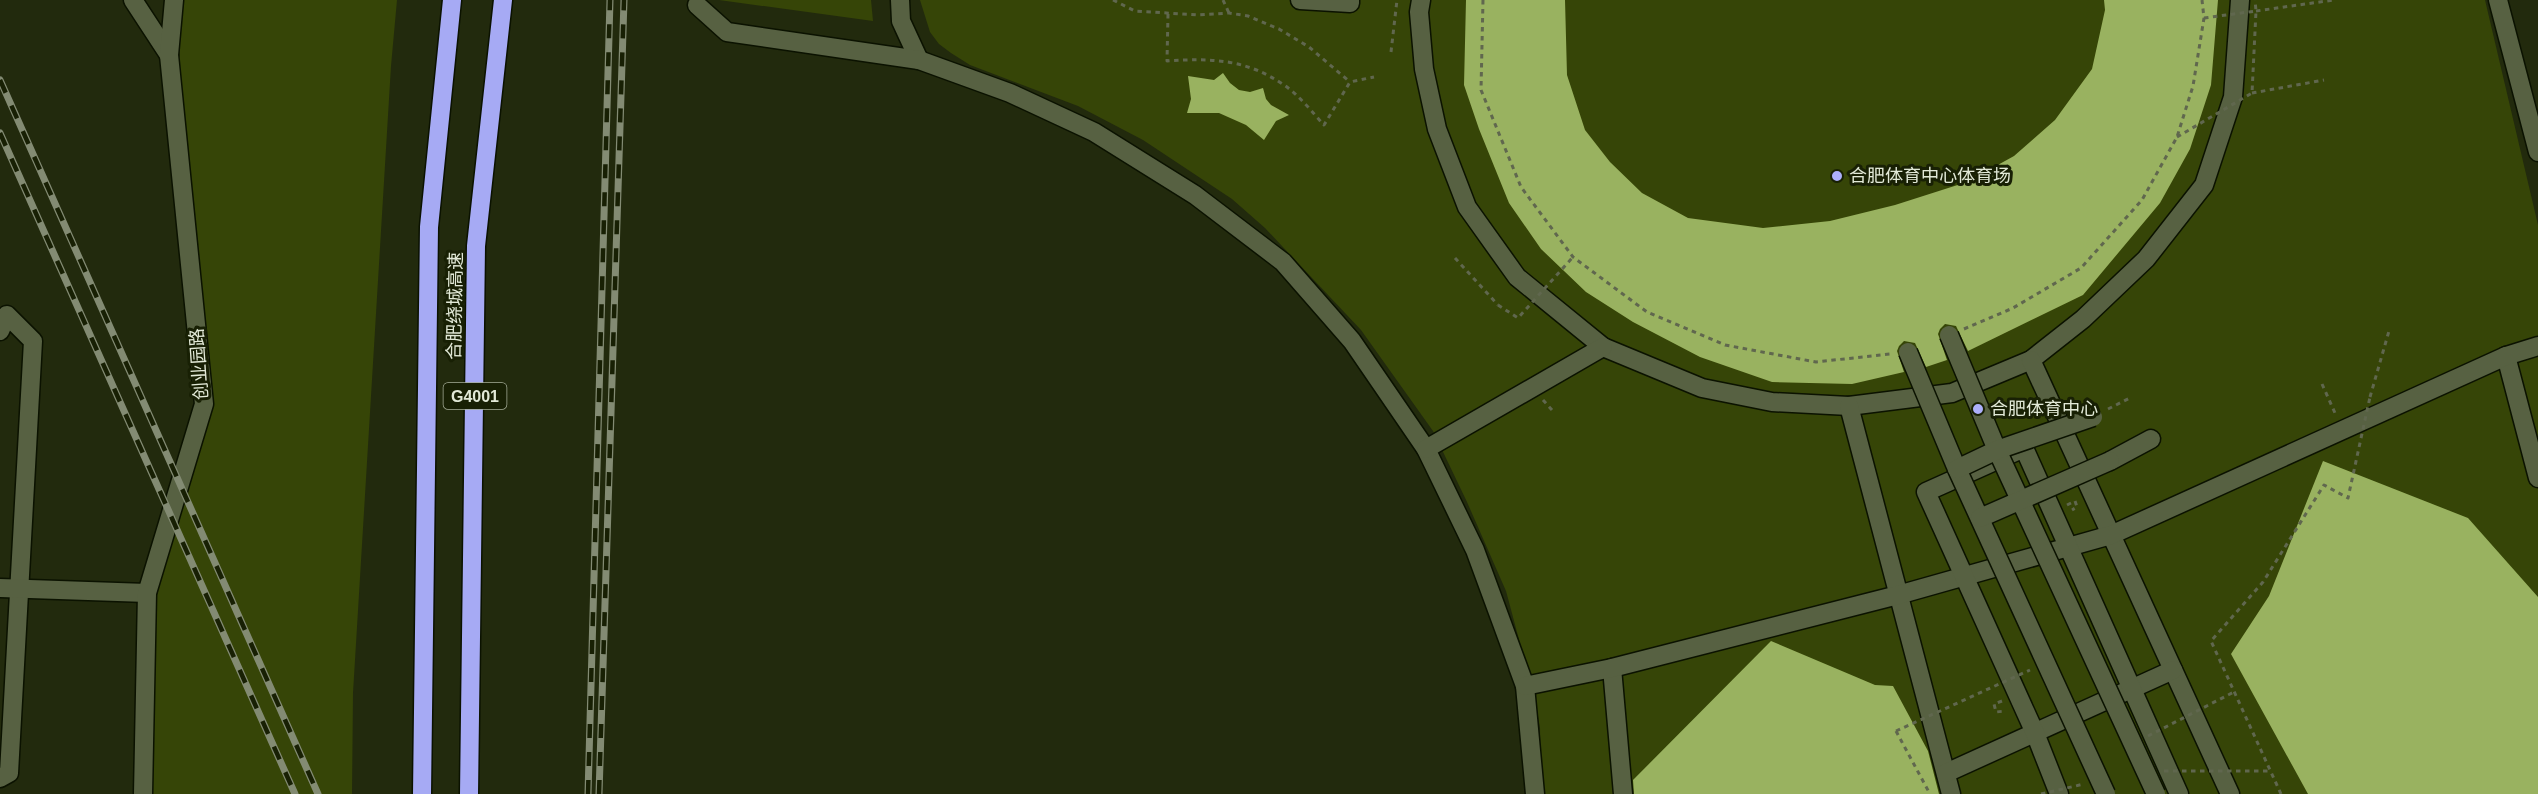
<svg xmlns="http://www.w3.org/2000/svg" width="2538" height="794" font-family="Arial,'Noto Sans SC',sans-serif">
	<style>
		.green { fill: #364507 }
		.building { fill: #99b260 }
		.lines { fill: none; stroke-linecap: round; stroke-linejoin: round }
		.minor-casing { stroke: #0b1200; stroke-width: 21 }
		.highway-casing { stroke: #0b1200; stroke-width: 21 }
		.path { stroke: #60674e; stroke-width: 3; stroke-dasharray: 4.5 4.5; stroke-linecap: butt }
		.minor { stroke: #576142; stroke-width: 18 }
		.highway { stroke: #a6aaf4; stroke-width: 18 }
		.rail-casing { stroke: #838b73; stroke-width: 7 }
		.rail { stroke: #182004; stroke-width: 4.5; stroke-dasharray: 14; stroke-linecap: butt }
		.minor-bridge-casing { stroke: #0b1200; stroke-width: 21; stroke-linecap: butt }
		.path-bridge { stroke: #60674e; stroke-width: 3; stroke-dasharray: 4.5 4.5; stroke-linecap: butt }
		.minor-bridge { stroke: #576142; stroke-width: 18 }
		.poi-dot { fill: #acaffb; stroke: #182004; stroke-width: 2 }
		.labels { text-anchor: middle; stroke-width: 6; stroke-linejoin: round; paint-order: stroke }
		.shield { fill: #182004; stroke: #a5ad98; stroke-width: 1.5 }
		.shield-label { font-size: 16px; font-weight: bold; fill: #e2e9d7 }
		.poi-label { font-size: 18px; fill: #e2e9d7; stroke: #182004; text-anchor: start }
		.street-label { font-size: 18px; fill: #e2e9d7; stroke: #182004 }
	</style>
	<rect width="100%" height="100%" fill="#222a0d"/>
	<!-- green -->
	<g class="green">
		<path d="M 174,0 L 397,0 L 391,66 L 353,693 L 352,794 L 143,794 L 147,593 L 204,404 Z"/>
		<path d="M 719,0 L 871,0 L 873,21 Z"/>
		<path d="M 920,0 L 2485,0 L 2538,225 L 2538,794 L 1541,794 L 1540,728 L 1535,699 L 1506,591 L 1467,502 L 1433,431 L 1361,330 L 1265,228 L 1232,199 L 1143,140 L 1078,106 L 970,65 L 951,53 L 939,44 L 930,32 Z"/>
	</g>
	<!-- building -->
	<g class="building">
		<path d="M 1466,0 L 1565,0 L 1567,75 L 1585,130 L 1610,162 L 1642,193 L 1688,218 L 1763,228 L 1830,221 L 1895,205 L 1967,182 L 2014,156 L 2055,120 L 2092,69 L 2105,10 L 2104,0 L 2218,0 L 2211,85 L 2190,149 L 2160,203 L 2083,295 L 1968,351 L 1956,326 L 1945,324 L 1940,329 L 1938,334 L 1947,360 L 1926,367 L 1915,343 L 1904,341 L 1899,346 L 1897,351 L 1904,372 L 1852,384 L 1772,382 L 1700,357 L 1633,322 L 1586,292 L 1541,249 L 1509,203 L 1479,129 L 1464,85 Z"/>
		<path d="M 1223,73 L 1230,83 L 1239,90 L 1250,92 L 1263,88 L 1266,99 L 1271,105 L 1289,115 L 1276,121 L 1264,140 L 1246,125 L 1219,113 L 1187,113 L 1191,99 L 1188,76 L 1214,80 Z"/>
		<path d="M 2323,461 L 2468,518 L 2538,597 L 2538,794 L 2308,794 L 2231,654 L 2269,596 Z"/>
		<path d="M 1771,641 L 1875,685 L 1893,686 L 1928,751 L 1939,794 L 1634,794 L 1633,780 Z"/>
	</g>
	<g class="lines">
		<defs>
			<g id="minor">
				<path d="M 133,0 L 169,55"/>
				<path d="M 900,0 L 901,21 L 919,60"/>
				<path d="M 1300,0 L 1350,3 L 1350,0"/>
				<path d="M 1421,0 L 1419,12 L 1424,69 L 1437,129 L 1467,207 L 1517,277 L 1603,347 L 1702,388 L 1772,402 L 1849,406 L 1952,393 L 2031,360 L 2083,319 L 2146,259 L 2204,185 L 2233,97 L 2240,0"/>
				<path d="M 2498,0 L 2538,152"/>
				<path d="M 697,5 L 727,32 L 919,60 L 1010,93 L 1094,132 L 1195,195 L 1283,262 L 1352,341 L 1426,449 L 1475,550 L 1525,686 L 1535,794"/>
				<path d="M 0,331 L 7,315 L 33,341 L 9,773 L 0,778"/>
				<path d="M 2506,356 L 2538,478"/>
				<path d="M 2031,360 L 2230,794"/>
				<path d="M 1849,406 L 1951,794"/>
				<path d="M 1426,449 L 1603,347"/>
				<path d="M 2110,461 L 2151,439"/>
				<path d="M 0,588 L 147,593"/>
				<path d="M 1612,668 L 1623,794"/>
				<path d="M 1525,686 L 1612,668 L 1898,595 L 2111,535 L 2506,356 L 2538,346"/>
				<path d="M 1946,773 L 2173,670"/>
				<path d="M 143,794 L 147,593 L 204,404 L 169,55 L 174,0"/>
				<path d="M 2059,794 L 2035,733 L 1926,492 L 2024,448 L 2179,794"/>
			</g>
			<g id="highway">
				<path d="M 422,794 L 429,227 L 452,0"/>
				<path d="M 469,794 L 476,246 L 503,0"/>
			</g>
		</defs>
		<!-- minor casing -->
		<use href="#minor" class="minor-casing"/>
		<!-- highway casing -->
		<use href="#highway" class="highway-casing"/>
		<!-- path -->
		<g class="path">
			<path d="M 1113,0 L 1135,11 L 1198,15 L 1229,13 L 1248,16 L 1279,29 L 1309,47 L 1350,82"/>
			<path d="M 1223,0 L 1229,13"/>
			<path d="M 1483,0 L 1481,90 L 1521,187 L 1573,257 L 1647,312 L 1725,345 L 1816,362 L 1890,354"/>
			<path d="M 2256,11 L 2334,0"/>
			<path d="M 1168,14 L 1167,61 C 1212,58 1246,59 1284,85 C 1299,95 1312,112 1324,125 L 1350,82 L 1374,77"/>
			<path d="M 1391,52 L 1397,0"/>
			<path d="M 2252,93 L 2324,80"/>
			<path d="M 1455,258 L 1498,305"/>
			<path d="M 1964,329 L 2013,308 L 2081,268 L 2142,200 L 2177,137 L 2193,86 L 2204,18 L 2202,0"/>
			<path d="M 2322,384 L 2335,413"/>
			<path d="M 2370,397 L 2389,331"/>
			<path d="M 1543,400 L 1552,410"/>
			<path d="M 2108,409 L 2132,397"/>
			<path d="M 2067,505 L 2075,501 L 2077,507 L 2072,510"/>
			<path d="M 2002,701 L 1994,704 L 1996,712 L 2005,711"/>
			<path d="M 1896,731 L 1930,794"/>
		</g>
		<!-- minor -->
		<use href="#minor" class="minor"/>
		<!-- highway -->
		<use href="#highway" class="highway"/>
		<defs>
			<g id="rail">
				<path d="M 0,80 L 318,794"/>
				<path d="M 0,133 L 295,794"/>
				<path d="M 588,794 L 610,0"/>
				<path d="M 599,794 L 624,0"/>
			</g>
		</defs>
		<!-- rail casing -->
		<use href="#rail" class="rail-casing"/>
		<!-- rail -->
		<use href="#rail" class="rail"/>
		<defs>
			<g id="minor-bridge">
				<path d="M 1949,335 L 1997,450 L 2156,794"/>
				<path d="M 1908,352 L 1957,469 L 2106,794"/>
				<path d="M 1957,469 L 1997,450 L 2093,417"/>
				<path d="M 1980,518 L 2110,461"/>
			</g>
		</defs>
		<!-- minor-bridge casing -->
		<use href="#minor-bridge" class="minor-bridge-casing"/>
		<!-- path-bridge -->
		<g class="path-bridge">
			<path d="M 2204,18 L 2256,11"/>
			<path d="M 2177,137 L 2252,93 L 2256,11 L 2255,0"/>
			<path d="M 1498,305 L 1518,318 L 1573,257"/>
			<path d="M 1896,731 L 2030,670"/>
			<path d="M 2148,736 L 2234,692"/>
			<path d="M 2164,771 L 2270,771"/>
			<path d="M 2041,794 L 2084,784"/>
			<path d="M 2281,794 L 2211,641 L 2263,582 L 2324,485 L 2348,498 L 2370,397"/>
		</g>
		<!-- minor-bridge -->
		<use href="#minor-bridge" class="minor-bridge"/>
	</g>
	<!-- markers -->
	<g class="poi-dot">
		<circle cx="1837" cy="176" r="6"/>
		<circle cx="1978" cy="409" r="6"/>
	</g>
	<g class="labels">
		<!-- shield labels -->
		<rect class="shield" x="443.5" y="383" width="63" height="26" rx="4.5"/>
		<g class="shield-label">
			<text x="475" y="402">G4001</text>
		</g>
		<!-- poi labels -->
		<g class="poi-label">
			<text x="1849" y="182">合肥体育中心体育场</text>
			<text x="1990" y="415">合肥体育中心</text>
		</g>
		<!-- street labels -->
		<g class="street-label">
			<text transform="translate(455 306) rotate(-89)" y="6">合肥绕城高速</text>
			<text transform="translate(199 364) rotate(-94)" y="6">创业园路</text>
		</g>
	</g>
</svg>
